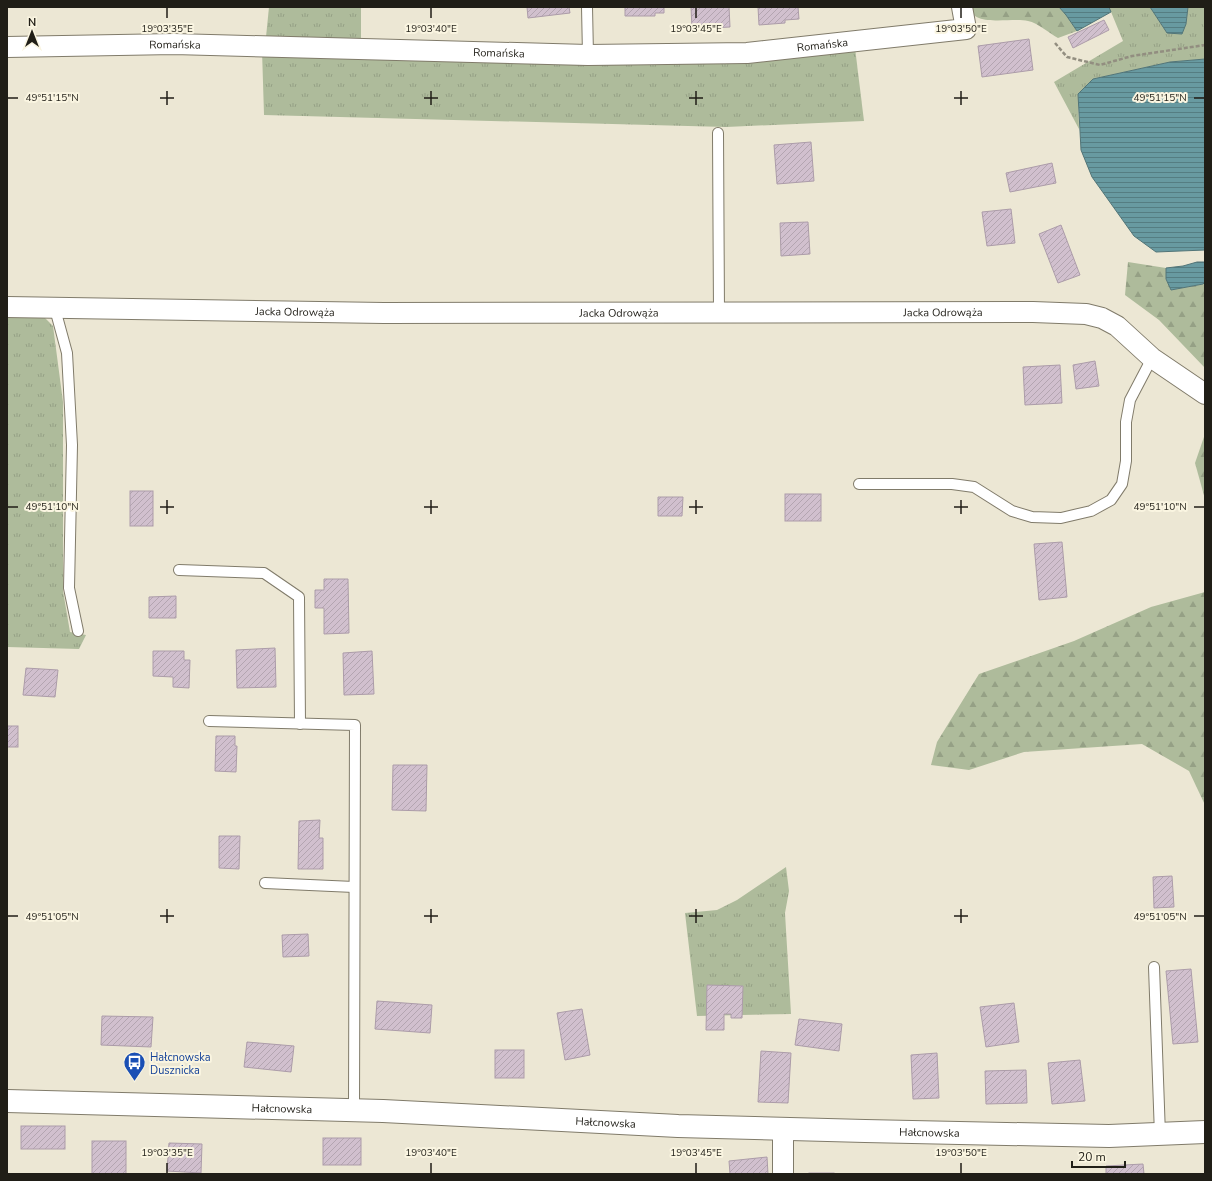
<svg xmlns="http://www.w3.org/2000/svg" width="1212" height="1181" font-family="'Nunito Sans',sans-serif">
	<style>
		.grass { fill: url(#grass-tufts) }
		.forest { fill: url(#forest-firs) }
		.water { fill: url(#water-rules); stroke: #527578 }
		.building { fill: url(#building-hatch); stroke: #ac9ca9 }
		.lines { fill: none; stroke-linecap: round; stroke-linejoin: round }
		.lane-casing { stroke: #807b6a; stroke-width: 12 }
		.street-casing { stroke: #807b6a; stroke-width: 22 }
		.secondary-casing { stroke: #807b6a; stroke-width: 24 }
		.path { stroke: #928e80; stroke-width: 2.5; stroke-dasharray: 4 2; stroke-linecap: butt }
		.lane { stroke: #fff; stroke-width: 10 }
		.street { stroke: #fff; stroke-width: 20 }
		.secondary { stroke: #fff; stroke-width: 22 }
		.ticks { fill: none; stroke: #201e17; stroke-width: 1.5 }
		.labels { text-anchor: middle; stroke-width: 4; stroke-linejoin: round; paint-order: stroke }
		.street-label { font-size: 11px; fill: #201e17; stroke: #faf5e1 }
		.transit-label { font-size: 11px; fill: #164399; stroke: #faf5e1; text-anchor: start }
		.ticks-label { font-size: 10px; text-anchor: middle; fill: #201e17; stroke: #faf5e1; stroke-width: 4; stroke-linejoin: round; paint-order: stroke }
	</style>
	<defs>
		<pattern id="grass-tufts" width="24" height="20" patternUnits="userSpaceOnUse"><rect width="24" height="20" fill="#aebb9b"/><path d="M3 7l-1-3M5 7V3M7 7l1-3M15 17l-1-3M17 17v-4M19 17l1-3" fill="none" stroke="#95a085"/></pattern>
		<pattern id="forest-firs" width="22" height="20" patternUnits="userSpaceOnUse"><rect width="22" height="20" fill="#aebb9b"/><path d="M5 1l3.5 6h-7zM16 11l3.5 6h-7z" fill="#95a085"/></pattern>
		<pattern id="water-rules" width="6" height="5" patternUnits="userSpaceOnUse"><rect width="6" height="5" fill="#689aa1"/><path d="M0 2.5h6" fill="none" stroke="#557d82"/></pattern>
		<pattern id="building-hatch" width="6" height="6" patternUnits="userSpaceOnUse"><rect width="6" height="6" fill="#d1c0ce"/><path d="M-1 1l2-2M0 6l6-6M5 7l2-2" fill="none" stroke="#b3a5b0"/></pattern>
	</defs>
	<rect width="100%" height="100%" fill="#ece7d4"/>
	<!-- grass -->
	<g class="grass">
		<path d="M 269,7 L 361,7 L 361,41 L 266,37 Z"/>
		<path d="M 1109,7 L 1150,7 L 1167,33 L 1186,24 L 1188,7 L 1205,7 L 1205,59 L 1170,62 L 1093,79 L 1078,94 L 1079,129 L 1054,82 L 1123,41 Z"/>
		<path d="M 855,48 L 864,121 L 726,127 L 264,115 L 262,50 Z"/>
		<path d="M 7,317 L 45,318 L 53,326 L 63,402 L 63,591 L 70,632 L 86,635 L 79,649 L 7,647 Z"/>
		<path d="M 786,867 L 789,891 L 785,913 L 791,1014 L 697,1016 L 685,913 L 717,910 L 737,900 Z"/>
	</g>
	<!-- forest -->
	<g class="forest">
		<path d="M 969,7 L 1059,7 L 1066,15 L 1077,31 L 1058,38 C 1049,33 1038,23 1028,21 C 1012,17 973,28 969,7 Z"/>
		<path d="M 1128,262 L 1166,268 L 1166,279 L 1171,290 L 1203,284 L 1205,282 L 1205,368 L 1159,320 L 1125,295 Z"/>
		<path d="M 1205,434 L 1205,499 L 1195,463 Z"/>
		<path d="M 1205,592 L 1205,805 L 1189,771 L 1142,744 L 1024,752 L 969,770 L 931,765 L 937,742 L 979,674 L 1074,641 L 1151,607 Z"/>
	</g>
	<!-- water -->
	<g class="water">
		<path d="M 1059,7 L 1109,7 L 1111,12 L 1077,31 L 1066,15 Z"/>
		<path d="M 1150,7 L 1188,7 L 1186,24 L 1182,34 L 1167,33 Z"/>
		<path d="M 1205,59 L 1205,250 L 1156,252 L 1134,236 L 1092,177 L 1081,150 L 1078,94 L 1093,79 L 1170,62 Z"/>
		<path d="M 1197,262 L 1205,262 L 1205,282 L 1203,284 L 1171,290 L 1166,279 L 1166,268 L 1183,266 Z"/>
	</g>
	<!-- building -->
	<g class="building">
		<path d="M 527,7 L 569,7 L 570,13 L 528,18 Z"/>
		<path d="M 625,7 L 664,7 L 664,13 L 655,13 L 655,16 L 625,16 Z"/>
		<path d="M 691,7 L 729,7 L 730,27 L 692,29 Z"/>
		<path d="M 758,7 L 798,7 L 799,19 L 785,20 L 785,23 L 759,25 Z"/>
		<path d="M 1104,20 L 1109,30 L 1073,48 L 1068,37 Z"/>
		<path d="M 1029,39 L 1033,70 L 982,77 L 978,46 Z"/>
		<path d="M 811,142 L 814,181 L 777,184 L 774,145 Z"/>
		<path d="M 1052,163 L 1056,183 L 1010,192 L 1006,173 Z"/>
		<path d="M 1011,209 L 1015,243 L 987,246 L 982,212 Z"/>
		<path d="M 808,222 L 810,254 L 781,256 L 780,223 Z"/>
		<path d="M 1061,225 L 1080,275 L 1058,283 L 1039,234 Z"/>
		<path d="M 1095,361 L 1099,386 L 1076,389 L 1073,365 Z"/>
		<path d="M 1060,365 L 1062,403 L 1025,405 L 1023,367 Z"/>
		<rect x="130" y="491" width="23" height="35"/>
		<rect x="785" y="494" width="36" height="27"/>
		<path d="M 658,497 L 683,497 L 682,516 L 658,516 Z"/>
		<path d="M 1062,542 L 1067,597 L 1039,600 L 1034,544 Z"/>
		<path d="M 324,579 L 348,579 L 349,633 L 324,634 L 324,608 L 315,608 L 315,590 L 324,590 Z"/>
		<path d="M 176,596 L 176,618 L 149,618 L 149,597 Z"/>
		<path d="M 275,648 L 276,687 L 237,688 L 236,650 Z"/>
		<path d="M 153,651 L 184,651 L 184,660 L 190,660 L 189,688 L 173,687 L 173,677 L 153,676 Z"/>
		<path d="M 372,651 L 374,694 L 344,695 L 343,653 Z"/>
		<path d="M 26,668 L 58,670 L 55,697 L 23,695 Z"/>
		<rect x="7" y="726" width="11" height="21"/>
		<path d="M 216,736 L 235,736 L 235,746 L 237,746 L 236,772 L 215,771 Z"/>
		<path d="M 393,765 L 427,765 L 426,811 L 392,810 Z"/>
		<path d="M 320,820 L 319,838 L 323,838 L 323,869 L 298,869 L 299,821 Z"/>
		<path d="M 219,836 L 240,836 L 239,869 L 219,868 Z"/>
		<path d="M 1172,876 L 1174,907 L 1154,908 L 1153,877 Z"/>
		<path d="M 308,934 L 309,956 L 283,957 L 282,935 Z"/>
		<path d="M 1191,969 L 1198,1042 L 1173,1044 L 1166,971 Z"/>
		<path d="M 707,985 L 743,986 L 742,1018 L 731,1018 L 731,1014 L 724,1014 L 724,1030 L 706,1030 Z"/>
		<path d="M 377,1001 L 432,1005 L 430,1033 L 375,1029 Z"/>
		<path d="M 1014,1003 L 1019,1042 L 986,1047 L 980,1007 Z"/>
		<path d="M 582,1009 L 590,1055 L 565,1060 L 557,1013 Z"/>
		<path d="M 102,1016 L 153,1017 L 151,1047 L 101,1045 Z"/>
		<path d="M 799,1019 L 842,1024 L 839,1051 L 795,1045 Z"/>
		<path d="M 247,1042 L 294,1046 L 291,1072 L 244,1067 Z"/>
		<rect x="495" y="1050" width="29" height="28"/>
		<path d="M 761,1051 L 791,1053 L 788,1103 L 758,1102 Z"/>
		<path d="M 937,1053 L 939,1098 L 913,1099 L 911,1055 Z"/>
		<path d="M 1080,1060 L 1085,1101 L 1052,1104 L 1048,1063 Z"/>
		<path d="M 1026,1070 L 1027,1103 L 986,1104 L 985,1071 Z"/>
		<rect x="21" y="1126" width="44" height="23"/>
		<rect x="323" y="1138" width="38" height="27"/>
		<rect x="92" y="1141" width="34" height="33"/>
		<path d="M 169,1143 L 202,1144 L 201,1173 L 167,1171 Z"/>
		<path d="M 767,1157 L 768,1174 L 730,1174 L 729,1161 Z"/>
		<path d="M 1143,1164 L 1144,1174 L 1106,1174 L 1106,1166 Z"/>
		<rect x="809" y="1173" width="25" height="1"/>
	</g>
	<g class="lines">
		<defs>
			<g id="lane">
				<path d="M 587,7 L 588,55"/>
				<path d="M 718,133 L 719,313"/>
				<path d="M 55,309 L 67,353 L 72,445 L 69,588 L 78,631"/>
				<path d="M 859,484 L 952,484 L 974,487 L 1012,511 L 1032,517 L 1061,518 L 1091,511 L 1111,500 L 1122,484 L 1126,461 L 1126,422 L 1130,400 L 1152,358"/>
				<path d="M 179,570 L 264,573 L 299,597 L 300,724"/>
				<path d="M 209,721 L 355,725 L 354,1110"/>
				<path d="M 265,883 L 354,887"/>
				<path d="M 1154,967 L 1160,1135"/>
			</g>
			<g id="street">
				<path id="s1" d="M 7,47 L 174,44 L 588,55 L 747,53 L 966,29 L 962,7"/>
				<path id="s2" d="M 7,307 L 384,313 L 1033,312 L 1086,314 L 1102,318 L 1117,326 L 1152,358 L 1205,394"/>
				<path d="M 783,1174 L 783,1129"/>
			</g>
			<g id="secondary">
				<path id="s3" d="M 7,1101 L 383,1111 L 678,1126 L 865,1131 L 1109,1136 L 1205,1132"/>
			</g>
		</defs>
		<!-- lane casing -->
		<use href="#lane" class="lane-casing"/>
		<!-- street casing -->
		<use href="#street" class="street-casing"/>
		<!-- secondary casing -->
		<use href="#secondary" class="secondary-casing"/>
		<!-- path -->
		<path class="path" d="M 1055,43 L 1067,57 L 1100,65 L 1132,56 L 1205,45"/>
		<!-- lane -->
		<use href="#lane" class="lane"/>
		<!-- street -->
		<use href="#street" class="street"/>
		<!-- secondary -->
		<use href="#secondary" class="secondary"/>
	</g>
	<!-- ticks -->
	<path class="ticks" d="M 167,8 L 167,18M 431,8 L 431,18M 696,8 L 696,18M 961,8 L 961,18M 167,91 L 167,105M 431,91 L 431,105M 696,91 L 696,105M 961,91 L 961,105M 8,98 L 18,98M 160,98 L 174,98M 424,98 L 438,98M 689,98 L 703,98M 954,98 L 968,98M 1194,98 L 1204,98M 167,500 L 167,514M 431,500 L 431,514M 696,500 L 696,514M 961,500 L 961,514M 8,507 L 18,507M 160,507 L 174,507M 424,507 L 438,507M 689,507 L 703,507M 954,507 L 968,507M 1194,507 L 1204,507M 167,909 L 167,923M 431,909 L 431,923M 696,909 L 696,923M 961,909 L 961,923M 8,916 L 18,916M 160,916 L 174,916M 424,916 L 438,916M 689,916 L 703,916M 954,916 L 968,916M 1194,916 L 1204,916M 167,1163 L 167,1173M 431,1163 L 431,1173M 696,1163 L 696,1173M 961,1163 L 961,1173"/>
	<!-- icons -->
	<defs>
		<symbol id="bus-pin" viewBox="-11 -11 22 30"><path d="M0 17L-7.5 6A9.5 9.5 0 1 1 7.5 6Z" fill="#1a4fb4" stroke="#faf5e1"/><path d="M-5-6H5V4H4V6H2V4H-2V6H-4V4H-5ZM-3.5-4V0h7V-4ZM-3.5 1.2v1.5H-2V1.2ZM2 1.2v1.5H3.5V1.2Z" fill="#fff"/></symbol>
	</defs>
	<g fill-rule="evenodd">
		<use href="#bus-pin" x="122" y="1050" width="25" height="34"/>
	</g>
	<g class="labels">
		<!-- street labels -->
		<g class="street-label">
			<text dy="4" stroke="none"><textPath href="#s1" startOffset="168">Romańska</textPath></text>
			<text dy="4" stroke="none"><textPath href="#s1" startOffset="816">Romańska</textPath></text>
			<text dy="4" stroke="none"><textPath href="#s1" startOffset="492">Romańska</textPath></text>
			<text dy="4" stroke="none"><textPath href="#s2" startOffset="288">Jacka Odrowąża</textPath></text>
			<text dy="4" stroke="none"><textPath href="#s2" startOffset="936">Jacka Odrowąża</textPath></text>
			<text dy="4" stroke="none"><textPath href="#s2" startOffset="612">Jacka Odrowąża</textPath></text>
			<text dy="4" stroke="none"><textPath href="#s3" startOffset="275">Hałcnowska</textPath></text>
			<text dy="4" stroke="none"><textPath href="#s3" startOffset="599">Hałcnowska</textPath></text>
			<text dy="4" stroke="none"><textPath href="#s3" startOffset="923">Hałcnowska</textPath></text>
		</g>
		<!-- transit labels -->
		<g class="transit-label">
			<text x="150" y="1061">Hałcnowska<tspan x="150" dy="13">Dusznicka</tspan></text>
		</g>
	</g>
	<g class="ticks-label">
		<text x="167" y="32">19°03'35"E</text>
		<text x="431" y="32">19°03'40"E</text>
		<text x="696" y="32">19°03'45"E</text>
		<text x="961" y="32">19°03'50"E</text>
		<text x="52" y="101">49°51'15"N</text>
		<text x="1160" y="101">49°51'15"N</text>
		<text x="52" y="510">49°51'10"N</text>
		<text x="1160" y="510">49°51'10"N</text>
		<text x="52" y="920">49°51'05"N</text>
		<text x="1160" y="920">49°51'05"N</text>
		<text x="167" y="1156">19°03'35"E</text>
		<text x="431" y="1156">19°03'40"E</text>
		<text x="696" y="1156">19°03'45"E</text>
		<text x="961" y="1156">19°03'50"E</text>
	</g>
	<!-- border -->
	<rect width="1212" height="1181" fill="none" stroke="#201e17" stroke-width="16"/>
	<!-- north arrow -->
	<g transform="translate(32 32)" stroke="#faf5e1" stroke-width="3" paint-order="stroke">
	<path d="M0-3L7 15L0 10L-7 15Z" fill="#201e17"/>
	<text y="-6" font-size="11" font-weight="bold" text-anchor="middle" fill="#201e17">N</text>
	</g>
	<!-- scale -->
	<path d="M1072 1161v6h53v-6" fill="none" stroke="#201e17" stroke-width="2"/>
	<text x="1078" y="1161" font-size="12" fill="#201e17" stroke="#faf5e1" stroke-width="3" paint-order="stroke">20 m</text>
</svg>
